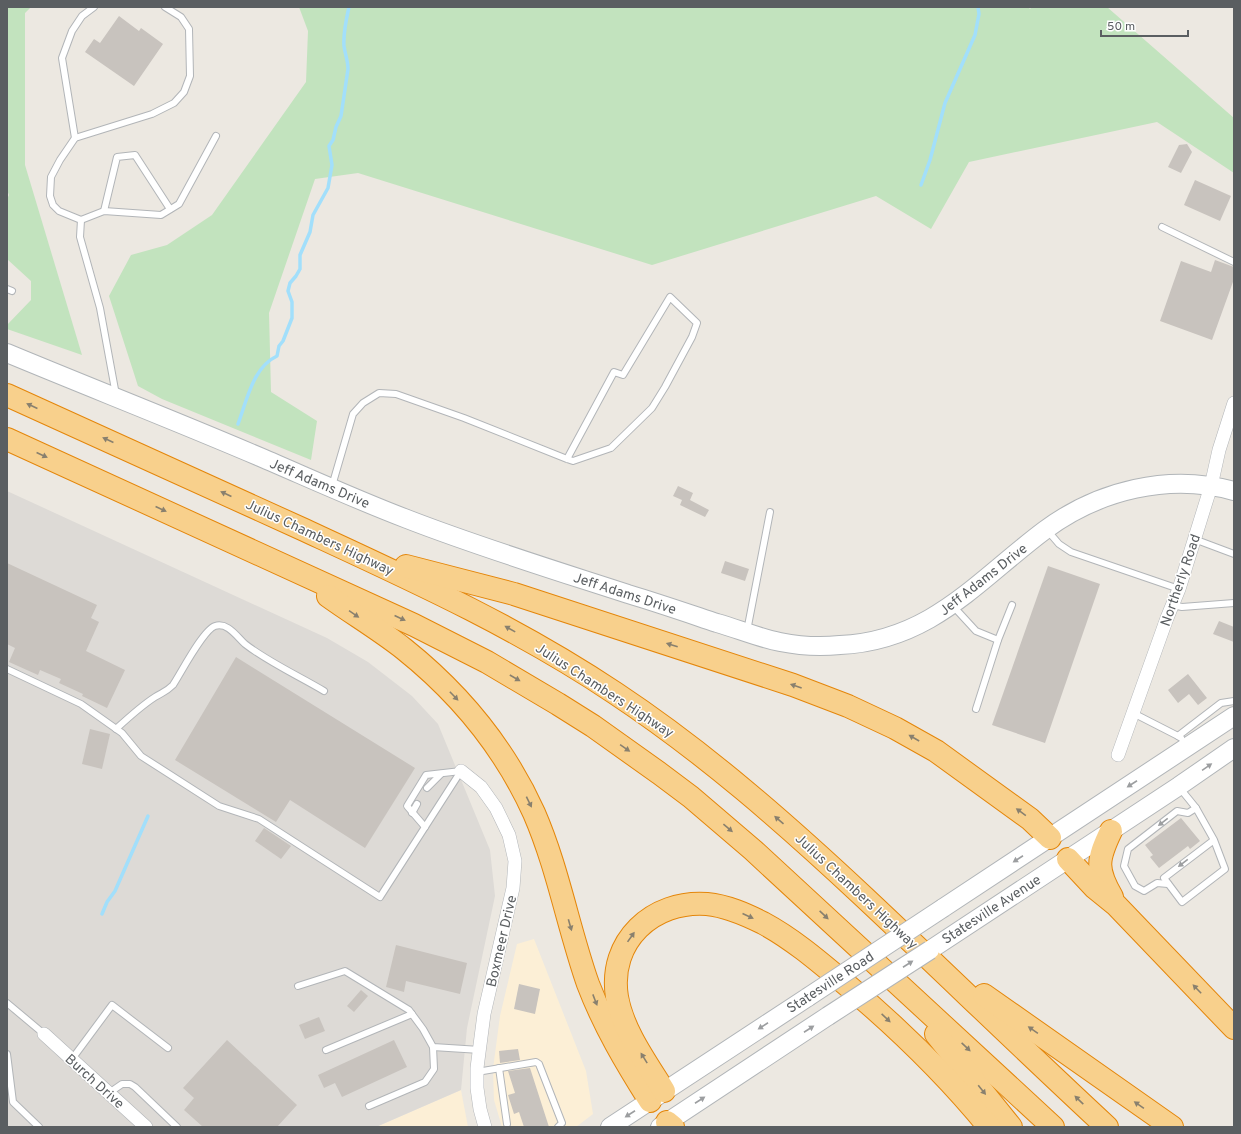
<svg xmlns="http://www.w3.org/2000/svg" width="1241" height="1134" font-family="Overpass,sans-serif">
	<style>
		.commercial { fill: #fcefd6 }
		.industrial { fill: #dddad6 }
		.green { fill: #c2e3be }
		.lines { fill: none; stroke-linecap: round; stroke-linejoin: round }
		.stream { stroke: #a2dffb; stroke-width: 3.5 }
		.building { fill: #c8c3be }
		.lane-casing { stroke: #b2b5b8; stroke-width: 8 }
		.street-casing { stroke: #b2b5b8; stroke-width: 14 }
		.secondary-casing { stroke: #b1b5b8; stroke-width: 20 }
		.highway-casing { stroke: #e4860a; stroke-width: 24 }
		.lane { stroke: #fff; stroke-width: 6 }
		.street { stroke: #fff; stroke-width: 13 }
		.secondary { stroke: #fff; stroke-width: 18 }
		.highway { stroke: #f8d08c; stroke-width: 22 }
		.secondary-bridge-casing { stroke: #b1b5b8; stroke-width: 20; stroke-linecap: butt }
		.secondary-bridge { stroke: #fff; stroke-width: 18 }
		.oneway { fill: #89806e }
		.oneway2 { fill: #9c9ea0 }
		.labels { text-anchor: middle; stroke-width: 3; stroke-linejoin: round; paint-order: stroke }
		.street-label { font-size: 14px; fill: #5a5e61; stroke: #fff }
	</style>
	<rect width="100%" height="100%" fill="#ece8e1"/>
	<!-- commercial -->
	<g class="commercial">
		<path d="M 534,939 L 586,1071 L 593,1114 L 576,1127 L 502,1127 L 494,1100 L 493,1069 L 500,1016 L 517,944 Z"/>
		<path d="M 461,1090 L 468,1127 L 376,1127 Z"/>
	</g>
	<!-- industrial -->
	<path class="industrial" d="M 7,491 L 327,638 L 368,662 L 412,696 L 438,724 L 490,850 L 495,896 L 467,1028 L 461,1090 L 376,1127 L 7,1127 Z"/>
	<!-- green -->
	<g class="green">
		<path d="M 7,7 L 31,7 L 25,13 L 25,165 L 82,355 L 7,329 L 7,325 L 31,300 L 31,281 L 7,259 L 7,199 L 9,195 L 7,190 Z"/>
		<path d="M 299,7 L 1028,7 L 1030,9 L 1032,7 L 1107,7 L 1234,118 L 1234,173 L 1157,122 L 969,162 L 931,229 L 876,196 L 652,265 L 358,173 L 315,179 L 269,313 L 271,392 L 317,421 L 311,460 L 162,399 L 138,386 L 109,296 L 131,255 L 167,245 L 212,215 L 306,82 L 308,31 Z"/>
	</g>
	<g class="lines">
		<!-- stream -->
		<g class="stream">
			<path d="M 921,185 L 930,160 L 945,103 L 975,35 L 979,14 L 978,7"/>
			<path d="M 238,424 C 247,400 253,367 277,356 L 279,346 L 283,341 L 292,318 L 292,302 L 288,291 L 290,283 L 296,276 L 300,269 L 300,255 L 310,232 L 313,215 L 328,188 L 332,165 L 329,146 L 333,140 L 336,127 L 341,116 L 348,69 C 348,61 345,54 344,46 C 343,33 346,20 349,7"/>
			<path d="M 102,914 L 107,902 L 115,891 L 148,816"/>
		</g>
	</g>
	<!-- building -->
	<g class="building">
		<path d="M 119,16 L 139,31 L 141,28 L 163,44 L 134,86 L 85,52 L 94,39 L 100,43 Z"/>
		<path d="M 1187,144 L 1192,152 L 1181,173 L 1168,167 L 1179,145 Z"/>
		<path d="M 1195,180 L 1231,196 L 1220,221 L 1184,205 Z"/>
		<path d="M 1215,260 L 1234,267 L 1234,279 L 1212,340 L 1160,321 L 1181,261 L 1211,272 Z"/>
		<path d="M 678,486 L 693,493 L 690,500 L 709,510 L 705,517 L 680,505 L 682,500 L 673,496 Z"/>
		<path d="M 725,561 L 749,569 L 745,581 L 721,573 Z"/>
		<path d="M 7,563 L 97,605 L 91,618 L 99,622 L 86,651 L 125,670 L 107,708 L 82,696 L 83,694 L 59,683 L 61,679 L 40,670 L 38,675 L 9,662 L 15,648 L 7,644 Z"/>
		<path d="M 1048,566 L 1100,584 L 1045,743 L 992,725 Z"/>
		<path d="M 1219,621 L 1234,627 L 1234,642 L 1213,634 Z"/>
		<path d="M 236,657 L 415,768 L 365,848 L 290,800 L 276,822 L 175,760 Z"/>
		<path d="M 1188,674 L 1207,698 L 1198,705 L 1189,694 L 1178,703 L 1168,690 Z"/>
		<path d="M 90,729 L 110,734 L 102,769 L 82,764 Z"/>
		<path d="M 1181,818 L 1200,841 L 1190,849 L 1188,846 L 1159,868 L 1150,857 L 1153,855 L 1145,845 Z"/>
		<path d="M 264,828 L 291,846 L 281,859 L 255,841 Z"/>
		<path d="M 396,945 L 467,963 L 460,994 L 406,981 L 404,992 L 386,987 Z"/>
		<path d="M 519,984 L 540,989 L 535,1014 L 514,1009 Z"/>
		<path d="M 361,990 L 368,996 L 354,1012 L 347,1006 Z"/>
		<path d="M 319,1017 L 325,1031 L 305,1039 L 299,1025 Z"/>
		<path d="M 227,1040 L 297,1105 L 277,1127 L 203,1127 L 184,1110 L 194,1098 L 183,1088 Z"/>
		<path d="M 394,1040 L 407,1067 L 342,1097 L 335,1083 L 324,1088 L 318,1075 Z"/>
		<path d="M 518,1049 L 520,1060 L 500,1063 L 499,1051 Z"/>
		<path d="M 530,1068 L 549,1127 L 524,1127 L 519,1112 L 514,1114 L 508,1095 L 515,1093 L 508,1071 Z"/>
	</g>
	<g class="lines">
		<defs>
			<g id="lane">
				<path d="M 165,7 L 181,17 L 189,29 L 190,76 L 184,92 L 174,103 L 152,114 L 75,138 L 60,160 L 51,177 L 50,196 L 53,205 L 59,211 L 81,220 L 104,211 L 161,215 L 179,204 L 216,136"/>
				<path d="M 75,138 L 62,58 L 72,31 L 82,16 L 94,7"/>
				<path d="M 104,211 L 117,157 L 135,155 L 170,209"/>
				<path d="M 81,220 L 80,237 L 100,308 L 116,395"/>
				<path d="M 1162,227 L 1234,262"/>
				<path d="M 7,289 L 12,291"/>
				<path d="M 332,486 L 353,414 L 363,403 L 379,393 L 396,394 L 464,418 L 567,459 L 573,461 L 611,448 L 652,408 L 665,387 L 692,337 L 697,323 L 670,297 L 623,375 L 614,372 L 567,459"/>
				<path d="M 1047,530 L 1059,544 L 1071,552 L 1179,589"/>
				<path d="M 1194,539 L 1234,554"/>
				<path d="M 1172,605 L 1182,607 L 1234,603"/>
				<path d="M 953,606 L 976,631 L 998,640 L 976,709"/>
				<path d="M 747,631 L 770,512"/>
				<path d="M 998,640 L 1012,605"/>
				<path d="M 7,669 L 81,704 L 122,733 L 141,756 L 219,806 L 259,819 L 380,897 L 461,771"/>
				<path d="M 1133,713 L 1178,736 L 1181,738"/>
				<path d="M 116,729 C 128,718 141,706 155,697 C 163,692 166,692 173,685 C 181,673 203,630 215,626 C 228,622 237,637 245,644 C 268,662 299,676 324,691"/>
				<path d="M 1178,736 L 1221,703 L 1234,701"/>
				<path d="M 1179,787 L 1196,808 L 1214,840 L 1225,869 L 1182,902 L 1164,878 L 1214,840"/>
				<path d="M 427,788 L 441,774"/>
				<path d="M 412,813 L 417,804"/>
				<path d="M 425,827 L 407,806 L 426,775 L 461,771"/>
				<path d="M 1168,884 L 1157,883 L 1144,891 L 1135,886 L 1124,866 L 1128,849 L 1177,811 L 1188,813 L 1196,808"/>
				<path d="M 298,986 L 345,971 L 409,1010 L 423,1029 L 433,1047 L 480,1050"/>
				<path d="M 7,1003 L 44,1034"/>
				<path d="M 326,1050 L 412,1014"/>
				<path d="M 7,1054 L 13,1102 L 39,1127"/>
				<path d="M 72,1059 L 112,1005 L 168,1048"/>
				<path d="M 499,1068 L 507,1124"/>
				<path d="M 477,1072 L 536,1062 L 539,1064 L 562,1123 L 558,1127"/>
				<path d="M 109,1093 L 122,1084 L 130,1084 L 135,1087 L 177,1127"/>
				<path d="M 369,1106 L 425,1082 L 434,1069 L 433,1047"/>
			</g>
			<g id="street">
				<path d="M 1118,755 L 1167,618 L 1179,589 L 1211,486 L 1219,450 L 1234,403"/>
				<path d="M 461,771 L 481,787 L 496,808 L 509,835 L 515,861 L 513,888 L 484,1014 L 477,1068 L 477,1088 L 480,1109 L 485,1127"/>
				<path d="M 44,1034 L 146,1127"/>
			</g>
			<g id="secondary">
				<path d="M 7,353 C 91,388 176,421 260,457 C 309,478 357,500 407,519 C 479,547 554,570 628,594 C 658,603 687,613 717,623 C 738,629 759,638 780,642 C 800,646 821,647 840,645 C 931,641 978,580 1045,530 C 1099,490 1169,473 1234,491"/>
				<path d="M 943,908 L 1234,716"/>
				<path d="M 930,950 L 1179,786 L 1234,748"/>
				<path d="M 610,1127 L 808,997"/>
				<path d="M 660,1127 L 828,1016"/>
			</g>
			<g id="highway">
				<path d="M 7,395 C 105,439 202,484 300,528 C 408,578 515,626 615,693 C 704,752 785,823 864,897 C 945,973 1025,1051 1107,1127"/>
				<path d="M 7,439 L 414,625 L 487,662 L 558,704 L 593,726 L 659,773 L 691,797 L 753,850 L 1053,1127"/>
				<path d="M 406,566 L 514,594 L 793,685 L 848,706 L 895,728 L 936,751 L 1030,819 L 1050,838"/>
				<path d="M 328,596 C 353,614 380,630 404,649 C 459,693 505,749 534,813 C 558,868 568,927 588,984 C 604,1026 626,1063 650,1101"/>
				<path d="M 1111,831 C 1097,860 1096,869 1112,897"/>
				<path d="M 1068,859 L 1095,888 L 1116,905 L 1234,1028"/>
				<path d="M 984,995 L 1172,1127"/>
				<path d="M 936,1034 L 1011,1127"/>
				<path d="M 664,1091 C 646,1062 623,1031 617,997 C 608,941 653,900 707,904 C 727,906 745,914 763,923 C 791,938 816,959 841,980 C 895,1025 945,1073 989,1127"/>
				<path d="M 667,1122 L 673,1127"/>
			</g>
		</defs>
		<!-- lane casing -->
		<use href="#lane" class="lane-casing"/>
		<!-- street casing -->
		<use href="#street" class="street-casing"/>
		<!-- secondary casing -->
		<use href="#secondary" class="secondary-casing"/>
		<!-- highway casing -->
		<use href="#highway" class="highway-casing"/>
		<!-- lane -->
		<use href="#lane" class="lane"/>
		<!-- street -->
		<use href="#street" class="street"/>
		<!-- secondary -->
		<use href="#secondary" class="secondary"/>
		<!-- highway -->
		<use href="#highway" class="highway"/>
		<defs>
			<g id="secondary-bridge">
				<path d="M 808,997 L 943,908"/>
				<path d="M 828,1016 L 930,950"/>
			</g>
		</defs>
		<!-- secondary-bridge casing -->
		<use href="#secondary-bridge" class="secondary-bridge-casing"/>
		<!-- secondary-bridge -->
		<use href="#secondary-bridge" class="secondary-bridge"/>
	</g>
	<!-- one-way arrows -->
	<defs><path id="oneway-solid" d="M-6-.8H1V-3.2L6.5 0L1 3.2V.8H-6Z"/></defs>
	<g class="oneway">
		<use href="#oneway-solid" transform="translate(32 406) rotate(-155)"/>
		<use href="#oneway-solid" transform="translate(108 440) rotate(-155)"/>
		<use href="#oneway-solid" transform="translate(42 455) rotate(25)"/>
		<use href="#oneway-solid" transform="translate(226 494) rotate(-155)"/>
		<use href="#oneway-solid" transform="translate(161 509) rotate(25)"/>
		<use href="#oneway-solid" transform="translate(354 614) rotate(34)"/>
		<use href="#oneway-solid" transform="translate(400 618) rotate(25)"/>
		<use href="#oneway-solid" transform="translate(510 629) rotate(-151)"/>
		<use href="#oneway-solid" transform="translate(672 645) rotate(-162)"/>
		<use href="#oneway-solid" transform="translate(515 678) rotate(30)"/>
		<use href="#oneway-solid" transform="translate(796 686) rotate(-161)"/>
		<use href="#oneway-solid" transform="translate(454 696) rotate(46)"/>
		<use href="#oneway-solid" transform="translate(914 738) rotate(-150)"/>
		<use href="#oneway-solid" transform="translate(625 748) rotate(35)"/>
		<use href="#oneway-solid" transform="translate(529 802) rotate(64)"/>
		<use href="#oneway-solid" transform="translate(1021 812) rotate(-144)"/>
		<use href="#oneway-solid" transform="translate(779 820) rotate(-139)"/>
		<use href="#oneway-solid" transform="translate(728 828) rotate(40)"/>
		<use href="#oneway-solid" transform="translate(824 915) rotate(43)"/>
		<use href="#oneway-solid" transform="translate(748 916) rotate(24)"/>
		<use href="#oneway-solid" transform="translate(570 925) rotate(74)"/>
		<use href="#oneway-solid" transform="translate(631 937) rotate(-55)"/>
		<use href="#oneway-solid" transform="translate(1197 989) rotate(-134)"/>
		<use href="#oneway-solid" transform="translate(595 1000) rotate(69)"/>
		<use href="#oneway-solid" transform="translate(886 1018) rotate(43)"/>
		<use href="#oneway-solid" transform="translate(1033 1030) rotate(-145)"/>
		<use href="#oneway-solid" transform="translate(966 1047) rotate(43)"/>
		<use href="#oneway-solid" transform="translate(644 1058) rotate(-122)"/>
		<use href="#oneway-solid" transform="translate(982 1090) rotate(51)"/>
		<use href="#oneway-solid" transform="translate(1079 1100) rotate(-136)"/>
		<use href="#oneway-solid" transform="translate(1139 1105) rotate(-145)"/>
	</g>
	<g class="oneway2">
		<use href="#oneway-solid" transform="translate(1207 767) rotate(-35)"/>
		<use href="#oneway-solid" transform="translate(1132 784) rotate(147)"/>
		<use href="#oneway-solid" transform="translate(1163 822) rotate(142)"/>
		<use href="#oneway-solid" transform="translate(1018 859) rotate(147)"/>
		<use href="#oneway-solid" transform="translate(1183 863) rotate(143)"/>
		<use href="#oneway-solid" transform="translate(908 964) rotate(-33)"/>
		<use href="#oneway-solid" transform="translate(763 1026) rotate(147)"/>
		<use href="#oneway-solid" transform="translate(809 1029) rotate(-33)"/>
		<use href="#oneway-solid" transform="translate(700 1100) rotate(-33)"/>
		<use href="#oneway-solid" transform="translate(630 1114) rotate(147)"/>
	</g>
	<g class="labels">
		<!-- street labels -->
		<g class="street-label">
			<text transform="translate(320 483) rotate(23)" y="5">Jeff Adams Drive</text>
			<text transform="translate(320 537) rotate(25)" y="5">Julius Chambers Highway</text>
			<text transform="translate(983 579) rotate(-38)" y="5">Jeff Adams Drive</text>
			<text transform="translate(1180 580) rotate(-71)" y="5">Northerly Road</text>
			<text transform="translate(625 593) rotate(18)" y="5">Jeff Adams Drive</text>
			<text transform="translate(605 690) rotate(33)" y="5">Julius Chambers Highway</text>
			<text transform="translate(857 891) rotate(43)" y="5">Julius Chambers Highway</text>
			<text transform="translate(991 909) rotate(-33)" y="5">Statesville Avenue</text>
			<text transform="translate(501 941) rotate(-77)" y="5">Boxmeer Drive</text>
			<text transform="translate(830 982) rotate(-33)" y="5">Statesville Road</text>
			<text transform="translate(95 1081) rotate(42)" y="5">Burch Drive</text>
		</g>
	</g>
	<!-- border -->
	<rect width="1241" height="1134" fill="none" stroke="#5a5e61" stroke-width="16"/>
	<!-- scale -->
	<path d="M1101 30v6h87v-6" fill="none" stroke="#5a5e61" stroke-width="2"/>
	<text x="1107" y="30" font-size="12" fill="#5a5e61" stroke="#ffffff" stroke-width="3" paint-order="stroke">50 m</text>
</svg>
